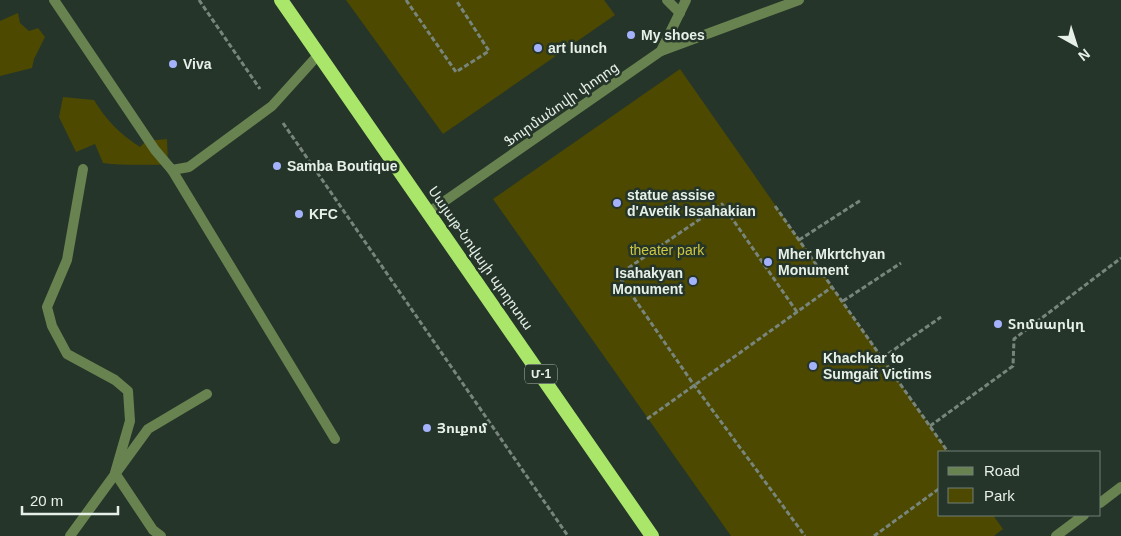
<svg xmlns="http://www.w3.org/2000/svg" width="1121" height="536" font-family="Helvetica,'Noto Sans Armenian',sans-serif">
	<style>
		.green { fill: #4d4900 }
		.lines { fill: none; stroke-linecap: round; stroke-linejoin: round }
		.path { stroke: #78857c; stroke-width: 3; stroke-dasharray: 5 2.5; stroke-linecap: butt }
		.service { stroke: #698350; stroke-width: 10 }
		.minor { stroke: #698350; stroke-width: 10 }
		.trunk { stroke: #aae66a; stroke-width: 14 }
		.poi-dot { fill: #a4b2fc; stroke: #25352a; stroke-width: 2 }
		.labels { text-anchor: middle; stroke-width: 5; stroke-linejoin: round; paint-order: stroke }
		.shield { fill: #25352a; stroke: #acb8b0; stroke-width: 1 }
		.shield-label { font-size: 12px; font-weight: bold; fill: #e6f0e9 }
		.poi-label { font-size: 14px; font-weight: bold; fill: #e6f0e9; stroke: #25352a; text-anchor: start }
		.street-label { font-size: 14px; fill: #e6f0e9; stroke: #25352a }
		.park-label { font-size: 14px; fill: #cdc741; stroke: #25352a }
	</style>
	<rect width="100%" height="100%" fill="#25352a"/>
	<!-- green -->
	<g class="green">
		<path d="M 346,0 L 604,0 L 615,15 L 443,134 Z"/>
		<path d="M 18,13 L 20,23 L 29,31 L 38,28 L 45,37 L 34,59 L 32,68 L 0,76 L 0,21 Z"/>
		<path d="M 680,69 L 948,452 L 940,452 L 940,515 L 993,515 L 1003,529 L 994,536 L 731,536 L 493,199 Z"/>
		<path d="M 63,97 L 94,100 C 106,120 120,134 140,147 L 146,141 L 167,139 L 168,165 C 146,164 124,166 103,163 L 95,144 L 76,152 L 59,117 Z"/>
	</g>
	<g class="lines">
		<!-- path -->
		<g class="path">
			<path d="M 199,0 L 260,89"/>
			<path d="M 406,0 L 456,72 L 489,51 L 456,0"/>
			<path d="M 283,123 L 568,536"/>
			<path d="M 775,206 L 948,452"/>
			<path d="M 799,240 L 861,200"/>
			<path d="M 843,301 L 901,263"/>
			<path d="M 797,312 L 722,204 L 618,275 L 694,385 L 805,536"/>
			<path d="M 882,358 L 941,317"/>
			<path d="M 647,419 L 832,287"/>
			<path d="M 930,426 L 1013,366 L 1014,339 L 1121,258"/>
			<path d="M 874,536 L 940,488"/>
		</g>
		<!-- service -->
		<g class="service">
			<path d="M 54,0 L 155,150 L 172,170 L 189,167 L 272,106 L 319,54"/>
			<path d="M 667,0 L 680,13"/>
			<path d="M 83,169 L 67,260 L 47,307 L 52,326 L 67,354 L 115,380 L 128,391 L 130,421 L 115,473 L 153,530 L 161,536"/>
			<path d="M 172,170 L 335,439"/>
			<path d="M 70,536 L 148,429 L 207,394"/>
		</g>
		<!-- minor -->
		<g class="minor">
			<path d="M 661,51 L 799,0"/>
			<path d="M 429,212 L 661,51 L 686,0"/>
			<path d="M 1100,503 L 1121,487"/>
			<path d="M 1056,536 L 1084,515"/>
		</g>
		<!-- trunk -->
		<path class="trunk" d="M 281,0 L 652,536"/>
	</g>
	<!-- markers -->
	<g class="poi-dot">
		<circle cx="631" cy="35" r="5"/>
		<circle cx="538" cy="48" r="5"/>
		<circle cx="173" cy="64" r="5"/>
		<circle cx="277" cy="166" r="5"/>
		<circle cx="617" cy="203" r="5"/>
		<circle cx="299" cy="214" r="5"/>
		<circle cx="768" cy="262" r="5"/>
		<circle cx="693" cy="281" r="5"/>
		<circle cx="998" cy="324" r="5"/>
		<circle cx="813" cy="366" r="5"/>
		<circle cx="427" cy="428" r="5"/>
	</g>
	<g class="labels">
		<!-- shield labels -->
		<rect class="shield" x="525" y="364.5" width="32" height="19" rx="4"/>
		<g class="shield-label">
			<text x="541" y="378">Մ-1</text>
		</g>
		<!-- poi labels -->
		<g class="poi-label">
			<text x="641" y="40">My shoes</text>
			<text x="548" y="53">art lunch</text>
			<text x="183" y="69">Viva</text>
			<text x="287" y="171">Samba Boutique</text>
			<text x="627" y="200">statue assise<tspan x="627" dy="16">d'Avetik Issahakian</tspan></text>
			<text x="309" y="219">KFC</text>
			<text x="778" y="259">Mher Mkrtchyan<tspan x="778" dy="16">Monument</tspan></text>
			<text x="683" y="278" text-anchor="end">Isahakyan<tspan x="683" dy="16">Monument</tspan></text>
			<text x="1008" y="329">Տոմսարկղ</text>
			<text x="823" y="363">Khachkar to<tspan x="823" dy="16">Sumgait Victims</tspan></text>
			<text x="437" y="433">Յուքոմ</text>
		</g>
		<!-- street labels -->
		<g class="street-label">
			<text transform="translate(561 104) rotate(-35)" y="5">Ֆուրմանովի փողոց</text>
			<text transform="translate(481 258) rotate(55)" y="5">Սայաթ-Նովայի պողոտա</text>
		</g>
		<!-- park labels -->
		<g class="park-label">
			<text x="667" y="255">theater park</text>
		</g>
	</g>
	<!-- legend -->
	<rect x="938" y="451" width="162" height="65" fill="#25352a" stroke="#728076"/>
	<rect x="948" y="467" width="25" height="8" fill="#698350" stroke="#728076"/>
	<text x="984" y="476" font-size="15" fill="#e6f0e9">Road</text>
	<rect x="948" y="488" width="25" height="15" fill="#4d4900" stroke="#728076"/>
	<text x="984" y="501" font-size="15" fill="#e6f0e9">Park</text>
	<!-- north arrow -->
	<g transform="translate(1076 45) rotate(141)" stroke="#25352a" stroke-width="4" paint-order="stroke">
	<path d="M0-4L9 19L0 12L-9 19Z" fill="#e6f0e9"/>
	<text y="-8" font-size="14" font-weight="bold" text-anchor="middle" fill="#e6f0e9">N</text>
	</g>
	<!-- scale -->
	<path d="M22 506v8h96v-8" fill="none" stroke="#e6f0e9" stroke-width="2.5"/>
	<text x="30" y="506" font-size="15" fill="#e6f0e9" stroke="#25352a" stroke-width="4" paint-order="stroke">20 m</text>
</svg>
